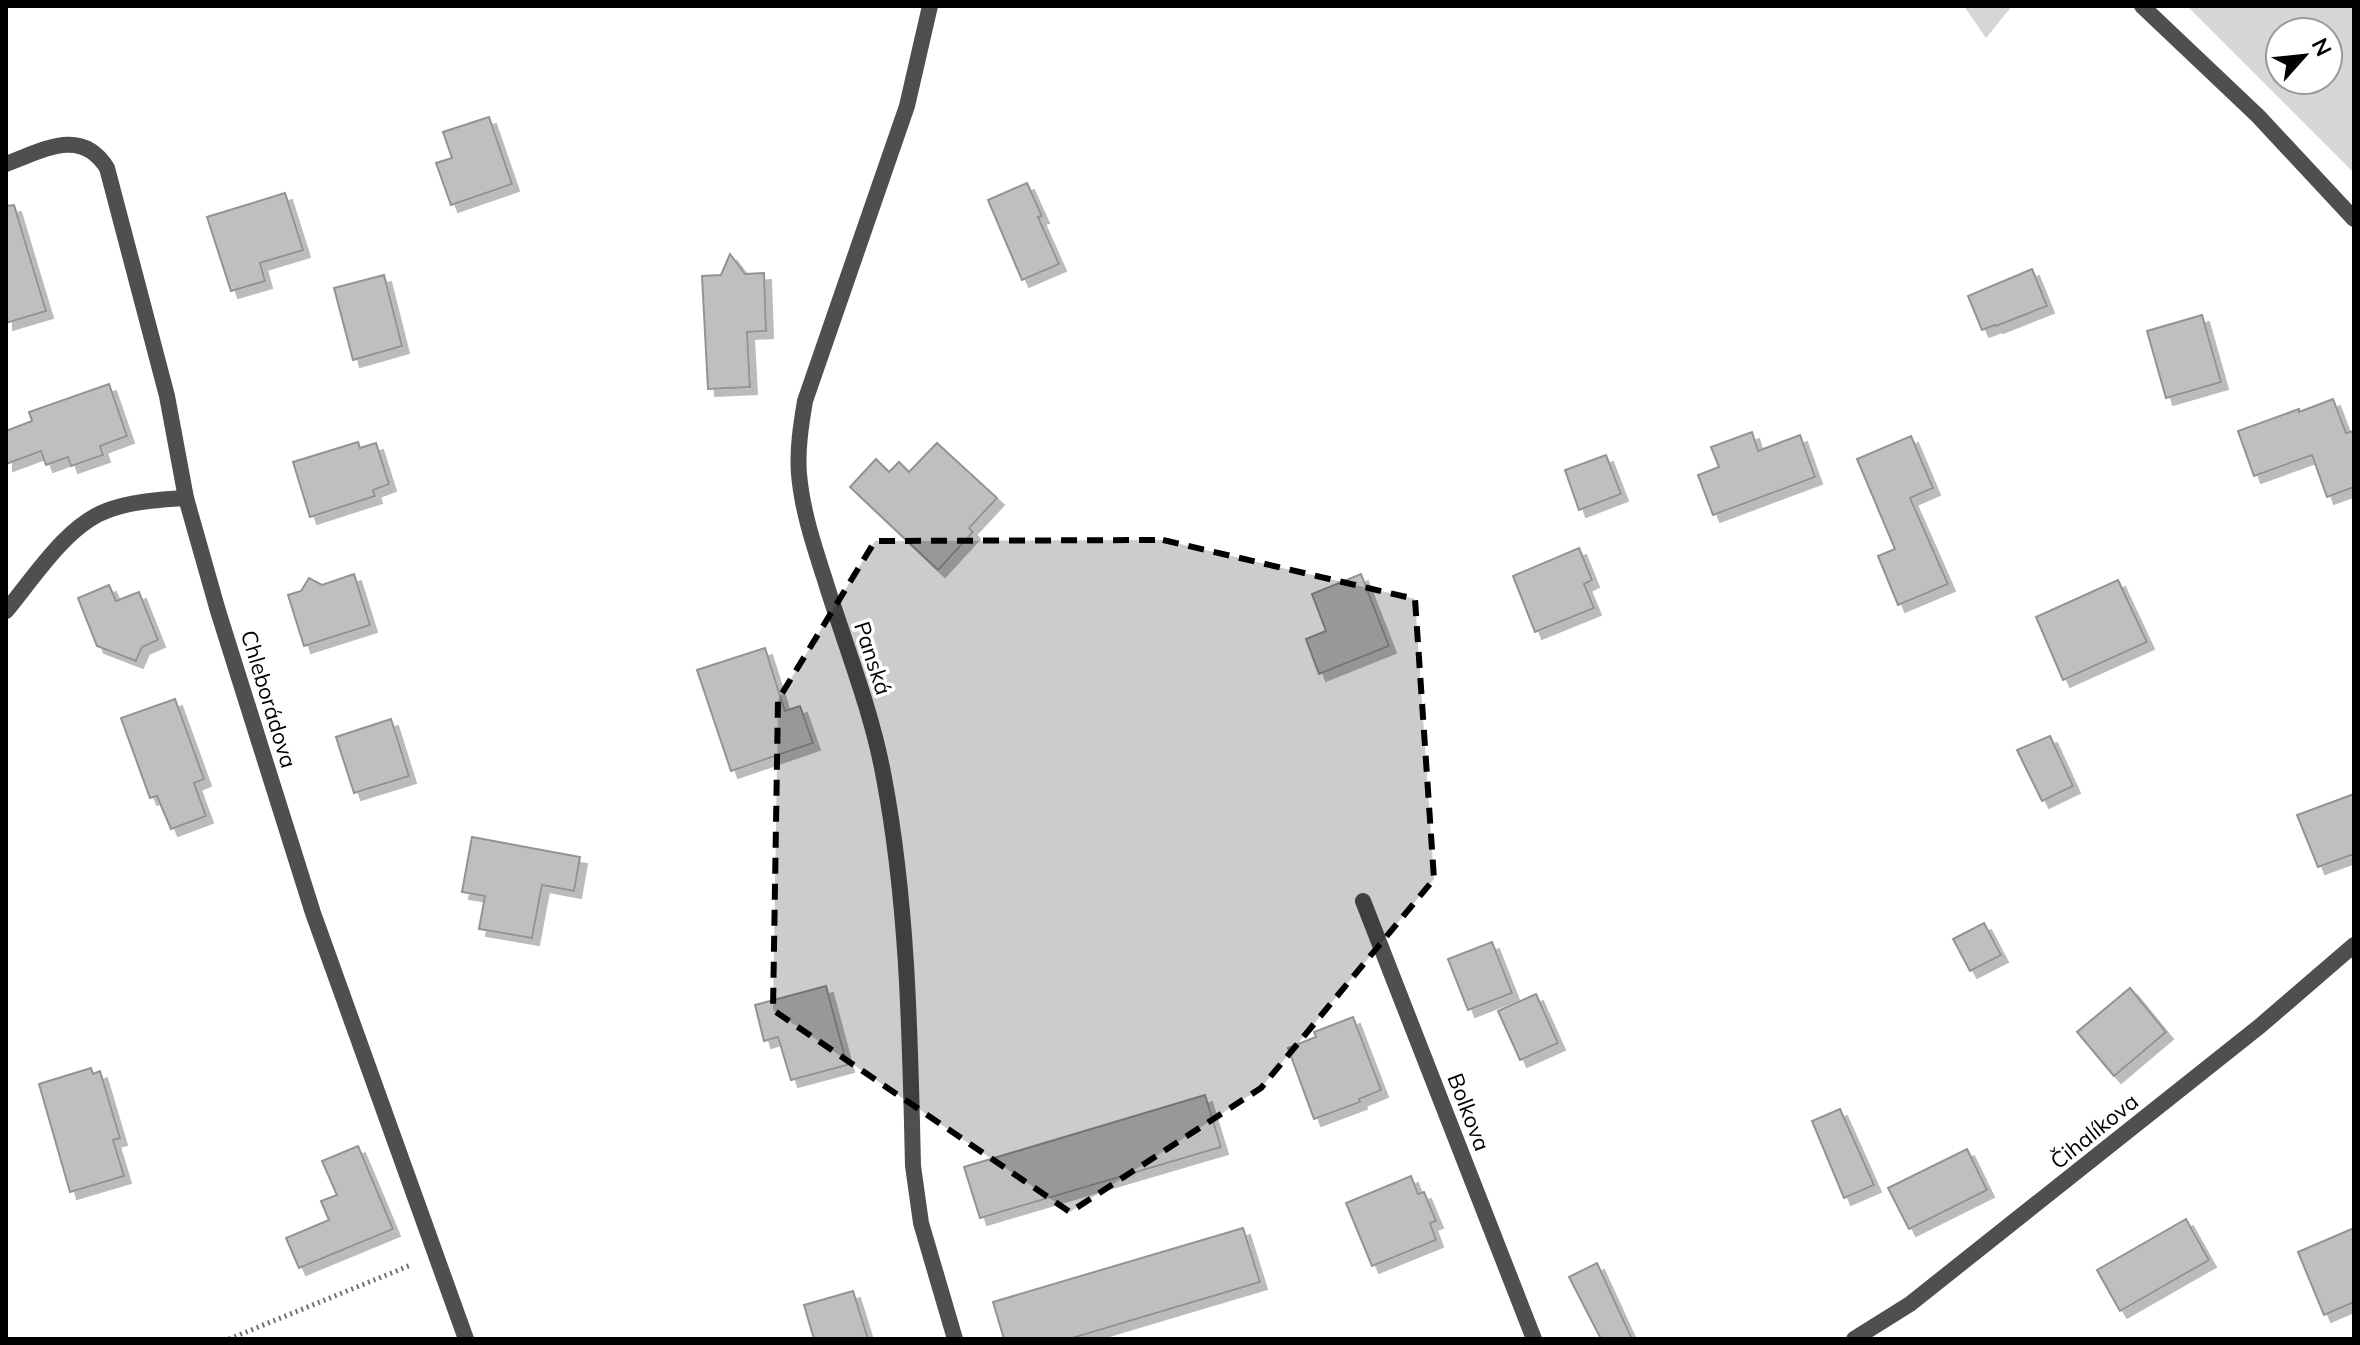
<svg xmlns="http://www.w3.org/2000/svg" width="2360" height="1345" font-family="Mulish,sans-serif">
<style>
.green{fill:#d6d6d6;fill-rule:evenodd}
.building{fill:#bfbfbf;stroke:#939393;stroke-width:2;filter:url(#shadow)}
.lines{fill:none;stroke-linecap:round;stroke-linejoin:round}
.path{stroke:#717171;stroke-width:5;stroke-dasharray:2 4;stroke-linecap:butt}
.minor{stroke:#4f4f4f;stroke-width:16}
.marked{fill:#000;fill-opacity:0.2;stroke:#000;stroke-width:6;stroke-dasharray:16 10;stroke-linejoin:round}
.labels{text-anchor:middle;stroke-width:7;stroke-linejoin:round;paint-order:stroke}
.street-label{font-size:22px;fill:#000;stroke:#fff}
</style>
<defs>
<filter id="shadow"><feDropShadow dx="7" dy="7" stdDeviation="0" flood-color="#0004"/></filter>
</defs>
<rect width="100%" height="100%" fill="#fff"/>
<g class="green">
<path d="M 1964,6 L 2012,6 L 1986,38 Z"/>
<path d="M 2187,6 L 2354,6 L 2354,173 ZM 2280,32 L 2328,32 L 2328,80 L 2280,80 Z"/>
</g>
<g class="building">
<path d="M 489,117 L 512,184 L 451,205 L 436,163 L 452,158 L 443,132 Z"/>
<path d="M 1027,183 L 1042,216 L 1038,217 L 1059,264 L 1022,280 L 988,200 Z"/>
<path d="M 285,193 L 303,250 L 260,263 L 265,281 L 231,291 L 207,217 Z"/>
<path d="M 14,205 L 46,311 L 6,323 L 6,206 Z"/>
<path d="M 730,254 L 745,274 L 764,273 L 766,331 L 747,332 L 750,387 L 708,389 L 702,276 L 721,275 Z"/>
<path d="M 2032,269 L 2047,306 L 1996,326 L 1995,325 L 1982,330 L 1968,296 Z"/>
<path d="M 384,275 L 402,346 L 353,360 L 334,288 Z"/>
<path d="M 2202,315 L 2221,382 L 2166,398 L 2147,331 Z"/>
<path d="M 109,384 L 127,436 L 100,446 L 103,455 L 71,466 L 68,457 L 46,465 L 41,451 L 6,464 L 6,431 L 32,421 L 29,412 Z"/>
<path d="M 2333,399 L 2346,433 L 2354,431 L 2354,487 L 2327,497 L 2312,455 L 2254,476 L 2238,431 L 2299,409 L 2299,412 Z"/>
<path d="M 1752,432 L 1758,451 L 1800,435 L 1815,477 L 1713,515 L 1698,475 L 1719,467 L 1711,447 Z"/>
<path d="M 1911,436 L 1933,488 L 1910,498 L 1948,584 L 1898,605 L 1878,556 L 1895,549 L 1857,459 Z"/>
<path d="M 358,442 L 360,448 L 376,443 L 389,484 L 373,490 L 375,496 L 310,517 L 293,462 Z"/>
<path d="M 937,443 L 997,498 L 969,528 L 973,532 L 938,570 L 850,487 L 876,459 L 889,472 L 899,462 L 909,472 Z"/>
<path d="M 1606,455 L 1621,494 L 1579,510 L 1565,470 Z"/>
<path d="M 1579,548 L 1592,580 L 1584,584 L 1594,608 L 1535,632 L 1513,576 Z"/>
<path d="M 354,574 L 370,625 L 304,646 L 288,595 L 301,591 L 309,578 L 322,585 Z"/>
<path d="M 1361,574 L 1389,646 L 1319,674 L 1306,639 L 1326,631 L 1312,594 Z"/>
<path d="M 2118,580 L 2147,642 L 2063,680 L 2036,617 Z"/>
<path d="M 109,585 L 116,601 L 139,592 L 158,640 L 142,647 L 136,661 L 97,646 L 78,598 Z"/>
<path d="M 765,648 L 785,711 L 800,706 L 813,743 L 731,771 L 697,670 Z"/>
<path d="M 175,699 L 204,779 L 194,783 L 206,816 L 171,829 L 157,796 L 150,798 L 121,718 Z"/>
<path d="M 391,719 L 409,776 L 354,793 L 336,737 Z"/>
<path d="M 2050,736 L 2073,786 L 2042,801 L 2017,750 Z"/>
<path d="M 2354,794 L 2354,854 L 2318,867 L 2297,815 Z"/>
<path d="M 472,837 L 580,857 L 574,891 L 542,885 L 532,938 L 479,929 L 485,896 L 462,892 Z"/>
<path d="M 1984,923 L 2001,955 L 1970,971 L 1953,939 Z"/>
<path d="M 1492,942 L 1512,993 L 1468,1010 L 1448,959 Z"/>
<path d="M 826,986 L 847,1065 L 791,1080 L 778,1037 L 764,1041 L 755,1005 Z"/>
<path d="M 2130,988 L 2166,1032 L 2114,1076 L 2077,1032 Z"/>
<path d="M 1536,994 L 1558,1043 L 1520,1060 L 1498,1011 Z"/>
<path d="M 1353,1017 L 1381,1090 L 1359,1099 L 1360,1102 L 1314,1119 L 1288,1048 L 1316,1037 L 1314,1032 Z"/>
<path d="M 91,1068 L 93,1074 L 100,1071 L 120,1138 L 113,1140 L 124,1176 L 70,1192 L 39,1084 Z"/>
<path d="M 1205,1095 L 1221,1147 L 980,1218 L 964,1167 Z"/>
<path d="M 1840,1109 L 1874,1185 L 1844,1198 L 1812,1121 Z"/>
<path d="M 358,1146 L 393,1229 L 299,1268 L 286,1238 L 329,1220 L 321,1201 L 337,1195 L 322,1161 Z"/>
<path d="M 1967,1149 L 1987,1190 L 1909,1229 L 1888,1188 Z"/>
<path d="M 1411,1176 L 1418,1194 L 1424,1192 L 1436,1221 L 1430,1223 L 1436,1240 L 1372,1266 L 1346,1203 Z"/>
<path d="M 2186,1219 L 2209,1260 L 2120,1311 L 2097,1270 Z"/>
<path d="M 1243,1228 L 1260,1282 L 1069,1339 L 1004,1339 L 993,1302 Z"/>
<path d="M 2354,1228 L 2354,1302 L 2324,1315 L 2298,1252 Z"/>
<path d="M 1597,1263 L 1632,1339 L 1601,1339 L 1569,1277 Z"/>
<path d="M 853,1291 L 868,1339 L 814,1339 L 804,1305 Z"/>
</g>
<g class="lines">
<path class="path" d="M 229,1339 L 411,1265"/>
<g class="minor">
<path d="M 930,6 L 907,106 L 805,401 C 801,425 797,450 799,474 C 802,510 814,546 825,580 C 845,645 872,711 884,778 C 908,905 910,1036 913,1166 L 921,1223 L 955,1339"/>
<path d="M 2142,6 L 2258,116 L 2354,219"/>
<path d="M 6,164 C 42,151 81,126 107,168 L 167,396 L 186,498 L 218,611 L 313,913 L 466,1339"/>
<path d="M 6,611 C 33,579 66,526 106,511 C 131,501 159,500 186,498"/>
<path d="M 1363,901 L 1534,1339"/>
<path d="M 1854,1339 L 1910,1304 L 2260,1026 L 2354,945"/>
</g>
</g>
<path class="marked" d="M 1163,540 L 1415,599 L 1434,879 L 1261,1088 L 1070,1212 L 773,1010 L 778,700 L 875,541 Z"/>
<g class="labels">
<g class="street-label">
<text transform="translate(873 658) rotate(72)" y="8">Panská</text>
<text transform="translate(269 699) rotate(73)" y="8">Chleborádova</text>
<text transform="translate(1469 1112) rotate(69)" y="8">Bolkova</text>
<text transform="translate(2094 1131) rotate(-39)" y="8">Čihalíkova</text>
</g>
</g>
<rect width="2360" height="1345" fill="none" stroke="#000000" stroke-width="16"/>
<g transform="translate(2304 56) rotate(63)"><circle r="38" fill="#ffffff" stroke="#999999" stroke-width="2"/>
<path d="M0-6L14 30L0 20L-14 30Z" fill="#000000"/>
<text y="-12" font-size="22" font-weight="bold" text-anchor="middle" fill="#000000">N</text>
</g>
</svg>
